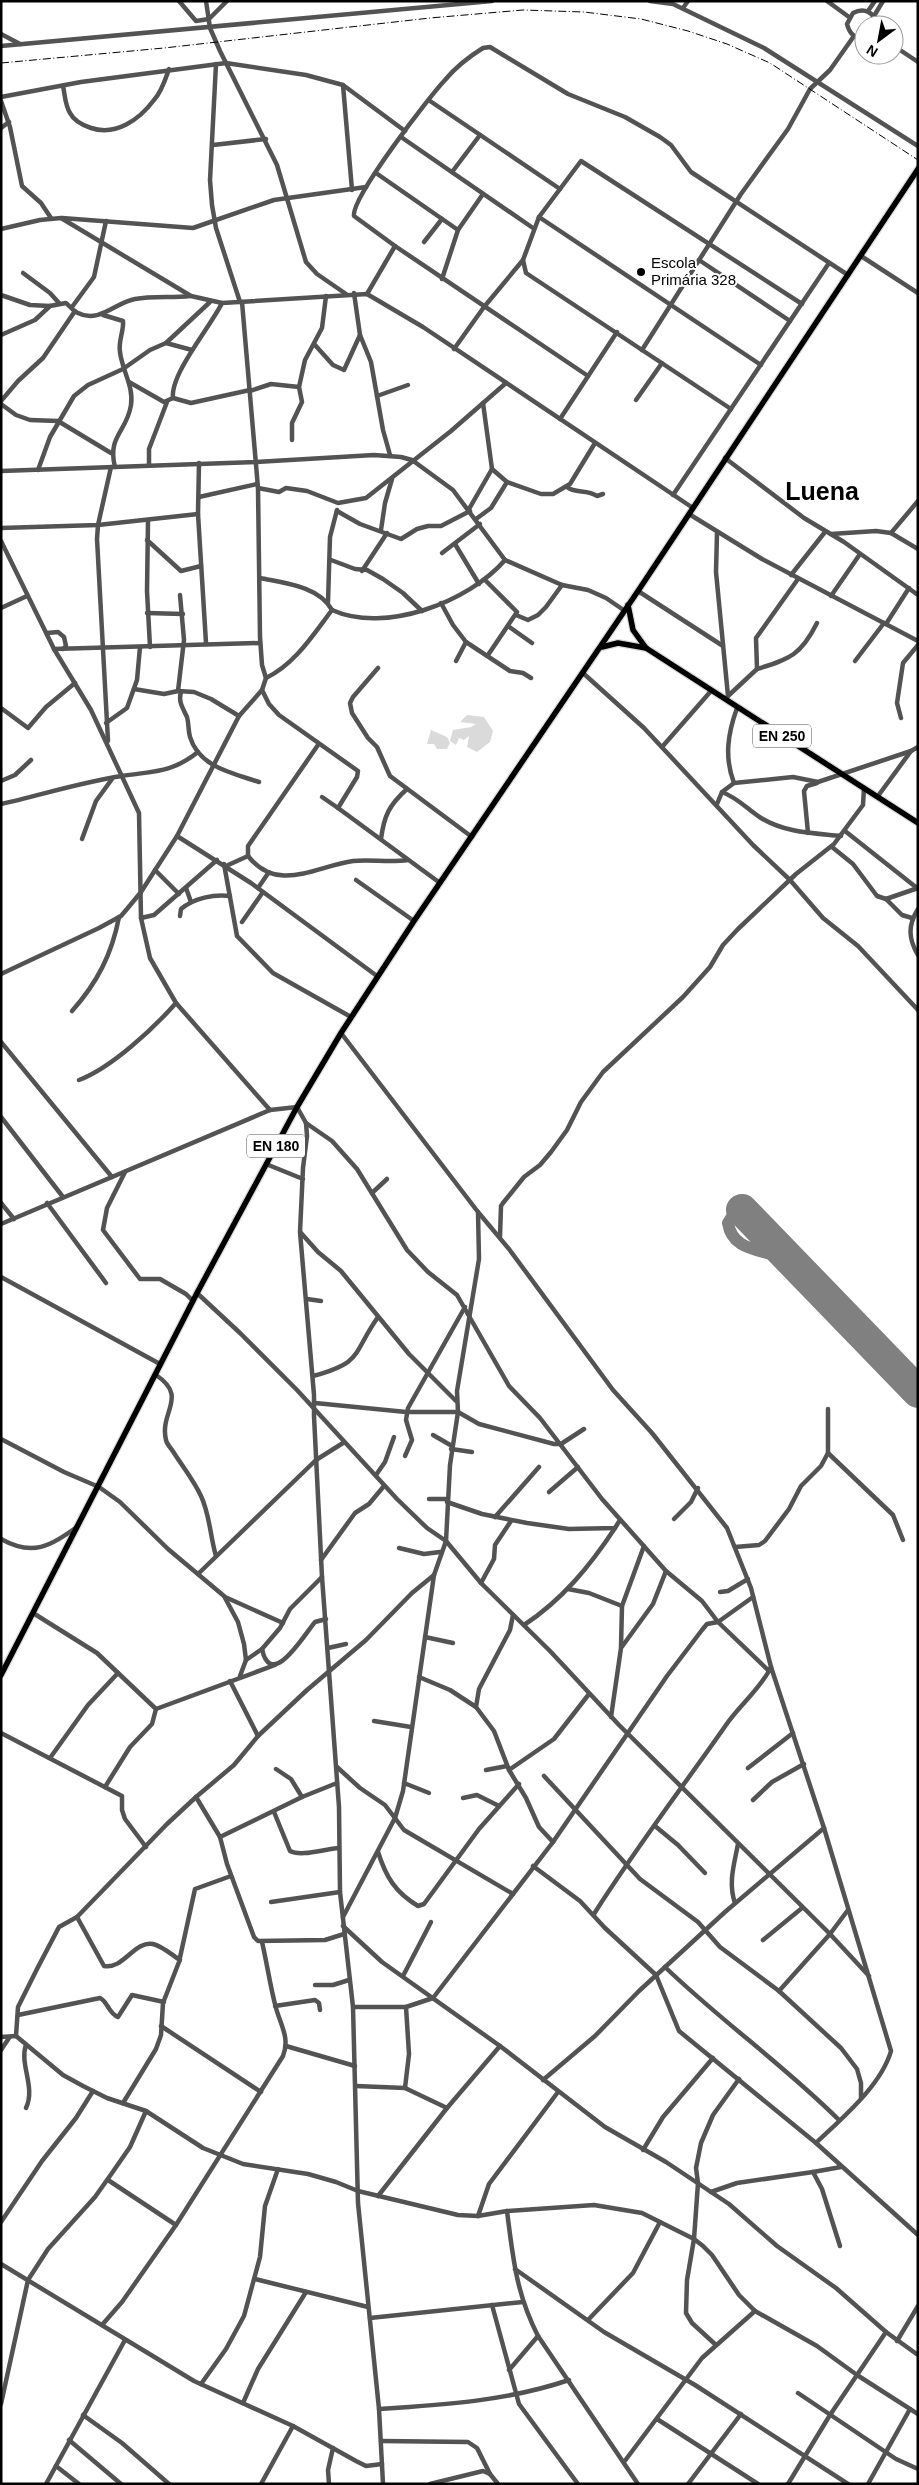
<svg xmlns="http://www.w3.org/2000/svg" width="919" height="2485" font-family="Helvetica,sans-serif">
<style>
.green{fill:#dadada}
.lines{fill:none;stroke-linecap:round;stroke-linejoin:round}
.taxiway{stroke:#808080;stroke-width:12}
.runway{stroke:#808080;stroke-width:32}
.major-casing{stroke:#dbdbdb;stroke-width:8}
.minor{stroke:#535353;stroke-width:4.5}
.major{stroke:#000;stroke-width:5.5}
.rail{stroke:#000;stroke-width:1;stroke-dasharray:8 2.5 1 2.5;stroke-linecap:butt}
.poi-dot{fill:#000;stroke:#fff;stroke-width:2}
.labels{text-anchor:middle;stroke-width:4;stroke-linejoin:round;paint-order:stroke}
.shield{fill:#fff;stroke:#4c4c4c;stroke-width:1}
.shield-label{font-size:14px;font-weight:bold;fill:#000}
.poi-label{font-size:15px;fill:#000;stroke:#fff;text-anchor:start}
.town-label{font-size:25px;font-weight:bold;fill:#000;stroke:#fff}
</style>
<rect width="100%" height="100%" fill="#fff"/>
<g class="green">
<path d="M 467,715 L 484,717 L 493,731 L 490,742 L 477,752 L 467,747 L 469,736 L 464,740 L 459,738 L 456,745 L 450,741 L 453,730 L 471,727 L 476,724 L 460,722 Z"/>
<path d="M 431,730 L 447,737 L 450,743 L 447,749 L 437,749 L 434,744 L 427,744 Z"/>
</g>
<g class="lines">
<path class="taxiway" d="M 742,1210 L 735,1212 L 728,1223 C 732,1249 757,1249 777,1256 C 784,1258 789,1262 795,1265"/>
<path class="runway" d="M 742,1210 L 918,1392"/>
<defs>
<g id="major">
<path d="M 628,605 L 633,630 L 646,648 L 918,823"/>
<path d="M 602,647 L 618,643 L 646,648"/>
<path d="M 1,1675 L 197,1293 L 297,1107 L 341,1033 L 414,921 L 638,591 L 918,169"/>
</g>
</defs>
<use href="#major" class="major-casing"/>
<g class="minor">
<path d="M 179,1 L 196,21 L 209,19 L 227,1"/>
<path d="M 206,1 L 210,28 L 220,51 L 277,165 L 306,262 L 317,274 L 346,294"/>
<path d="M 650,1 L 673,4 L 764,48 L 918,146"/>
<path d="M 827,1 L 849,17"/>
<path d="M 683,8 L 688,1"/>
<path d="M 868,11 L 875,1"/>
<path d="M 874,16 L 883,1"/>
<path d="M 1,34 L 20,44"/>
<path d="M 864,38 C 854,39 849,32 847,24 L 853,13 C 864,7 875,12 876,25"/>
<path d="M 1,46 L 492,1"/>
<path d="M 894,46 L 918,62"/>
<path d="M 216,64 L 210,180 L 212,205 L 216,228 L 240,302"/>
<path d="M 343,85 L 352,190"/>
<path d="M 63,86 C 65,95 65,105 70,113 C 74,121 82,125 91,128 C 116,136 139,120 154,100 C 162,91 165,80 169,69"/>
<path d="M 1,97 L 81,82 L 226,63 L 306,75 L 343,85 L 405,131"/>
<path d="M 1,101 L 10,127 L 22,186 L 41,203 L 51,218"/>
<path d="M 430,101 L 560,189"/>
<path d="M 1,128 L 9,122"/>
<path d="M 401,137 L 533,228"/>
<path d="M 213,145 L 266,139"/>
<path d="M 452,172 L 480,135"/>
<path d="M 376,173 L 458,230"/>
<path d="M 539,217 L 761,365"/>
<path d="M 62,218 L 193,228 L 274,200 L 366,187"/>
<path d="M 1,229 L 40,220 L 61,218 L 191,296 L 222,303 L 367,294 L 423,327 L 693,508"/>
<path d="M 424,242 L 442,219"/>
<path d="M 861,256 L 918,293"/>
<path d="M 523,260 L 526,273 L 731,409"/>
<path d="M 699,260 L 790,321"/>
<path d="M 23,273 L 50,293 L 59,303"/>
<path d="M 442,279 L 458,230 L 483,194"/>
<path d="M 354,293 L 360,335 L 371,362 L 383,430 L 390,455"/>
<path d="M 367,294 L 395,246"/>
<path d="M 1,295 L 30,305 L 50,306 L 66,303 C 70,306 73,311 78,313 C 99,324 116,302 135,299 C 153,296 172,298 190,296"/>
<path d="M 242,302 L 258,488 L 260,637 L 262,665 L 266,678"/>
<path d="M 72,307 L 94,277 L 106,221"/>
<path d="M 103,315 L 123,321 C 124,331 118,341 120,352 C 122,370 134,387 131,405 C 127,432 107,436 115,467"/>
<path d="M 1,335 L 35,320 L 50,306"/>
<path d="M 166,343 L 192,350"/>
<path d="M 315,345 L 333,365 L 344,370 L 360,335"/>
<path d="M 454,349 L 484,307 L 523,260 L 539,217 L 581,161 L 802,304"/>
<path d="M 642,350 L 741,194 L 788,129 L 810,89 L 830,70 L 854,36"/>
<path d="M 588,376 L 395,246 L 354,216 C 351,198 429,97 445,80 C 455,68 470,56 483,48 L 490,47 L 568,94 L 625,117 L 660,137 L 671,145 L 691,172 L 848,275"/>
<path d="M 129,382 L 164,402 L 173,398 L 191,403 L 250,390"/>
<path d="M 250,391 L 271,384 L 299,387"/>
<path d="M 377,396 L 408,385"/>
<path d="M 173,398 C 170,374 211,326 222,303"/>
<path d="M 636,400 L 662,363"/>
<path d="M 1,401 L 18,381 L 43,358 L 75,311"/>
<path d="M 1,404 L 16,415 L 30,420 L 58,421 L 111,453"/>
<path d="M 560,419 L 617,332"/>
<path d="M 292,440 L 292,423 L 302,402 L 299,387 L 305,360 L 322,328 L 326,296"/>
<path d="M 725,458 L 804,518 L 844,542 L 918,595"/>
<path d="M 199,463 L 198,514 L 206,643"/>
<path d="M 149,465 L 149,449 L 167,402"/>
<path d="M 492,469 L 507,482 L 541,494 L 553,494 L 570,484 L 595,443"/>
<path d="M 38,470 L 50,437 L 74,396 L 88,385 L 123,369 L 150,350 L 166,343 L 210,302"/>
<path d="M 1,471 L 256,462 L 374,455 L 401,457 L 412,460 L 453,490 L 505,560 L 562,585 L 588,590 L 606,598 L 625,611"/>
<path d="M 567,487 C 575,494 587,489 597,496 L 603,494"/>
<path d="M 258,488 L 279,492 L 286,488 L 307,491 L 338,503 L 366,498 L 451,431 L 506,383"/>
<path d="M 673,495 L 829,263"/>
<path d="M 199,497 L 257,484"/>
<path d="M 469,509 L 492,469 L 483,403"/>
<path d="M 337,511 L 360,524 L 401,539 L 417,529 L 428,526 L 441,526 L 470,511"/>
<path d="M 689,514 L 762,559 L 918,641"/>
<path d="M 476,519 L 491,508 L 507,482"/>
<path d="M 148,521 L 147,591 L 150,647"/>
<path d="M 1,528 L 98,525 L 198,514"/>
<path d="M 381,530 L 385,503 L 392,479"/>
<path d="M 717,533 L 716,572 L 728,696"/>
<path d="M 891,533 L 918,501"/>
<path d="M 831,534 L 876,531 L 891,533 L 918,549"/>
<path d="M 147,540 L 181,571 L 201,566"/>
<path d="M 1,541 L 54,649 L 91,710 L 139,813 L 141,918 L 150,958 L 176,1003 L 270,1110"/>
<path d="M 455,544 L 479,584"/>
<path d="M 442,553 L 480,524"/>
<path d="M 331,560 L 355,569 L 367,570 L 383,579 L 403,593 L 422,611"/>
<path d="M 362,571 L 387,533"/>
<path d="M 791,575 L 825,532"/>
<path d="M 260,578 C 284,583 319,586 332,610"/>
<path d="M 485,580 L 517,612 L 488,655"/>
<path d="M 638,591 L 723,646"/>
<path d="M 831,596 L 860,554"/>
<path d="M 328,602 L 330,537 L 337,510"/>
<path d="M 441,603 L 453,625 L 466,642 L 510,671 L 523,673 L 531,678"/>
<path d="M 1,608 L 27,596"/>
<path d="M 147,613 L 183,614"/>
<path d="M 516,615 L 528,620 L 538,615 L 546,607 L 562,585"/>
<path d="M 886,624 L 909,588"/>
<path d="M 508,626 L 532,643"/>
<path d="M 47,633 L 58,632 L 64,637 L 66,646 L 63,649"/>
<path d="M 54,649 L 260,643"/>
<path d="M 456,661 L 466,642"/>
<path d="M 855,661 L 884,623"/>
<path d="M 378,668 L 353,697 L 350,703 L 352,713 L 368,738 L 377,747 L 390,776 L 472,837"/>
<path d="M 757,669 C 790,659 801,655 817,623"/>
<path d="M 583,673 L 644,728 L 753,845 L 790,880 L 823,918 L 858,946 L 918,1010"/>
<path d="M 134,689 L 164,694 L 178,691 L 194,692 L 211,699 L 239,716"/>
<path d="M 262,690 L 269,704 L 279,715 L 358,771 L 357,777 L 338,808 L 440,883"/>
<path d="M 178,691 L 184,640 L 180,595"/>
<path d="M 181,692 C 178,702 183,708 187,717 C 189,724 188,730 190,737 C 199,767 232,773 259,782"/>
<path d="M 728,696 L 757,669 L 756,638 L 798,579"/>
<path d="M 1,708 L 28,728 L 46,707 L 75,683"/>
<path d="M 901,718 L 897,703 L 903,663 L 918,645"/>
<path d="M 106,723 L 127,708 L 137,680 L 140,647"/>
<path d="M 108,741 L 97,539 L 98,525 L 111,467"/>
<path d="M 662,747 L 711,691"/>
<path d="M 1,781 L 15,775 L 31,760"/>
<path d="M 734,783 C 724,757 728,733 737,708"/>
<path d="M 722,792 C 738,798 747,809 761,818 C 786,833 813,833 841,836"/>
<path d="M 878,796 L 911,751 L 918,747"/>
<path d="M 322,797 L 338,808"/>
<path d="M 1,804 C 41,795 82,782 122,776 C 153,771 172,773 198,752"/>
<path d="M 717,804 L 722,792 L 734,783 L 793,777 L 818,782 L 911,751"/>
<path d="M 845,831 L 917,888"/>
<path d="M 808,833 L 804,791 L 807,786 L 817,783"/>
<path d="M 177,836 L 251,883 L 377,976"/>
<path d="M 82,839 L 96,801 L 112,779"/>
<path d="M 381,839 C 384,816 389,805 407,789"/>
<path d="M 832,847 L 853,864 L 877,896 L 886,899 L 918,888"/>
<path d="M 248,856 L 248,846 L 318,745"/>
<path d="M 224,864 L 237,936 L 273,973 L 351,1017"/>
<path d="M 226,866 L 248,856 C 278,894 316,866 353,861 C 371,859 389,863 408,860"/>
<path d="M 155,870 L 179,894"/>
<path d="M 356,880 L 414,921"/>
<path d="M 186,888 L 191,902"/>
<path d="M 258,888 L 269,872"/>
<path d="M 886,899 L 902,915 L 912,918"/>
<path d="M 918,909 C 908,925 908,938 918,955"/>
<path d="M 180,916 L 181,909 C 194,898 214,894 230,896"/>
<path d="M 141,918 L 154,915 L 217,860"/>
<path d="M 242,922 L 263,892"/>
<path d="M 1,974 L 99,928 L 121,916 L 127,909 L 141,892 L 177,836 L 239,716 L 262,690 L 266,678 C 295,664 313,635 332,610 C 385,634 469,602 505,560"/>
<path d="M 72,1011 C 97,983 112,954 119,917"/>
<path d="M 341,1033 L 478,1212 L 509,1249 L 613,1390 L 652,1433 L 727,1528 L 751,1588 L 771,1667 L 824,1828 L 891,2051 C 881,2086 841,2119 816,2143"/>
<path d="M 1,1042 L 112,1177"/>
<path d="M 79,1080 C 111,1068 153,1029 176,1003"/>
<path d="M 1,1117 L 63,1197"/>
<path d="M 306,1123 L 332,1141 L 357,1169 L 407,1250 L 428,1272 L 457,1295 L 509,1386 L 540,1418 L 602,1499 L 666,1571 L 702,1601 L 718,1622 L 753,1597"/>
<path d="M 266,1164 L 303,1179"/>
<path d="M 125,1172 L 107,1208 L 103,1230 L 140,1279 L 160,1279 L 186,1294 L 193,1301"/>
<path d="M 372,1193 L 387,1179"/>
<path d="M 1,1203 L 14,1219"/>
<path d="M 47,1203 L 106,1283"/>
<path d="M 1,1224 L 270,1110 L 297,1107 L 306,1123 L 307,1136 L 303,1168 L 300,1232 L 314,1395 L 314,1416 L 322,1577 L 339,1807 L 340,1892 L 353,2007 L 358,2203 L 379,2409 L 383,2484"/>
<path d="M 301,1233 L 318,1252 L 341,1271 L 409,1354 L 456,1401"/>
<path d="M 500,1237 L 501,1206 L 503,1203 L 524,1177 L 540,1165 L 551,1152 L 567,1130 L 581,1102 L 603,1072 L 683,997 L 710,967 L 723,945 L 738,929 L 796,874 L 834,844 L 863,805 L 864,788"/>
<path d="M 1,1277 L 160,1364"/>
<path d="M 197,1293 L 240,1333 L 297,1390 L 397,1499 L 427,1528 L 446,1541 L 481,1583 L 550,1651 L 619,1725 L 830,1934 L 869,1976"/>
<path d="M 307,1299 L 321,1301"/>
<path d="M 156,1375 C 189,1397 159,1412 166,1440 C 167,1445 172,1449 174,1453 C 183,1467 194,1481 201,1496 C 210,1515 210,1536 216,1556"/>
<path d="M 313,1376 C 363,1363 352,1354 378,1317"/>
<path d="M 315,1403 L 406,1412 L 458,1412 L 479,1424 L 554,1444 L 561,1444 L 584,1429"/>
<path d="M 433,1435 L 452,1446"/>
<path d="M 1,1439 L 64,1472 L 99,1487 L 120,1502 L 168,1549 L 224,1596 L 238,1622 L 244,1644 L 246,1660 L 240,1676"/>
<path d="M 451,1449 L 472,1452"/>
<path d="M 828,1453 L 893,1515 L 903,1540"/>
<path d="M 405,1456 L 412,1440 L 406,1420 L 408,1408 L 465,1307"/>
<path d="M 376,1475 L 385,1462 L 394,1437"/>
<path d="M 549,1492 L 578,1467"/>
<path d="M 429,1499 L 447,1499"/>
<path d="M 447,1502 L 482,1514 L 527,1523 L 569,1529 L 615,1528 L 620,1520"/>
<path d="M 495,1517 L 539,1467"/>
<path d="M 674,1519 L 691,1502 L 698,1488"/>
<path d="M 1,1539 C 33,1557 50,1546 77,1527"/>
<path d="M 735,1547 L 759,1545 L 765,1541 L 789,1509 L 801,1486 L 821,1466 L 828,1453 L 828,1409"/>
<path d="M 399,1548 L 424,1554 L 440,1552"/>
<path d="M 321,1560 L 355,1513 L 369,1504 L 384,1486"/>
<path d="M 198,1574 L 316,1460 L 343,1443"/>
<path d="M 322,1577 L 290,1609 L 280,1628 L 262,1649 C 271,1692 306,1632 315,1622 L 326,1619"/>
<path d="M 481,1583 L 494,1559 L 495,1545 L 511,1521"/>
<path d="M 568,1589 L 589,1593 L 622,1606"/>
<path d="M 720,1592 L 728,1591 L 748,1579"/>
<path d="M 225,1597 L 283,1623"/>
<path d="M 33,1613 L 97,1653 L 156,1709 L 152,1724 L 130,1747 L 105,1787"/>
<path d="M 524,1625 C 562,1600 590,1566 615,1528"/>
<path d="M 425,1637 L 453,1643"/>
<path d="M 621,1647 L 622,1606 L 644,1546"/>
<path d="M 328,1648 L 346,1644"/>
<path d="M 246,1660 L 262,1649"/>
<path d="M 419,1677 L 450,1690 L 476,1707 L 494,1731 L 509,1770 L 526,1798 L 539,1827 L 553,1842"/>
<path d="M 230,1681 L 258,1736"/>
<path d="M 476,1707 L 479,1689 L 510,1630 L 513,1615"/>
<path d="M 156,1709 L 275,1665"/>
<path d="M 611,1717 L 621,1648 L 653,1604 L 666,1571"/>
<path d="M 374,1721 L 411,1727"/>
<path d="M 1,1733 L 122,1796 L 122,1810 L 125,1819 L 146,1847"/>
<path d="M 50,1758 L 88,1705 L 118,1673"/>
<path d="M 337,1767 L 360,1788 L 385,1805 L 404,1830 L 513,1894"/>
<path d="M 748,1768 L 793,1733"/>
<path d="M 276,1769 L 291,1779 L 302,1797"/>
<path d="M 486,1770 L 507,1766"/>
<path d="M 509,1770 L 554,1739 L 589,1694"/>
<path d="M 544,1776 L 640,1879 L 698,1922 L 720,1947 L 779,1991 L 841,2048 L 857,2069 L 861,2083 L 861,2098"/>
<path d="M 337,1783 L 302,1797 L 220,1837 L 227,1864 L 254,1937 L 258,1941 L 325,1940 L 344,1934"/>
<path d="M 404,1783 L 429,1793"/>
<path d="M 463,1798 L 477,1795 L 499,1806"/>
<path d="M 753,1800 L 772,1782 L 804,1764"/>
<path d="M 274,1812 L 290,1851 C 301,1857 324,1849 339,1848"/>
<path d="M 655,1826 L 678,1845 L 705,1873"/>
<path d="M 220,1837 L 196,1797 L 234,1765 L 258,1736 L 307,1690 L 366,1640 L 412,1593 L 434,1575"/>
<path d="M 378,1852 C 386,1877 395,1892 418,1906 L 424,1904 L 479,1829 L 519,1784"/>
<path d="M 533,1866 L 580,1901 L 605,1928 L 656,1975 L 679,2031 L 816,2143 L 918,2235"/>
<path d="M 271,1902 L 340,1892"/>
<path d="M 735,1903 C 728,1883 734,1865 738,1844"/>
<path d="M 594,1914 C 635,1849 682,1788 726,1725 C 739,1706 757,1692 769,1671"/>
<path d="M 77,1917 L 104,1966 C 123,1970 135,1940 153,1944 C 162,1946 172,1955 180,1960"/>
<path d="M 343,1917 L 395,1818 L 403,1791 L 434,1575 L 446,1541 L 450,1465 L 458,1412 L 457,1391 L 479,1259 L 478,1212"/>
<path d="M 343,1926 L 382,1962 L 500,2046 L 605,2127 L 666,2162 L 729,2204 L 777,2246 L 836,2288 L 886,2332 L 918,2355"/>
<path d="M 763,1940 L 802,1908"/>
<path d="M 665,1967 C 721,2021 784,2065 839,2120"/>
<path d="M 403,1976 L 431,1922"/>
<path d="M 315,1985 L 333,1985 L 349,1980"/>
<path d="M 779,1991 L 830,1934 L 848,1910"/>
<path d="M 275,2006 L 315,2000 L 319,2003 L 320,2010"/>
<path d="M 353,2007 L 406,2007"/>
<path d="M 18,2015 L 100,1998 C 108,2002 109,2014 118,2017 L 132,1995 L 164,2002"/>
<path d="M 161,2026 L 261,2092"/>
<path d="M 16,2036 L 63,2075 L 83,2086 L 107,2098 L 146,2111 L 203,2148 L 243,2164 L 308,2174 L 336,2182 L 358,2191 L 458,2215 L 478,2216 L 507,2211 L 594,2205 L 642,2213 L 694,2239 L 703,2246 L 712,2255 L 739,2295 L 755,2311 L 817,2346 L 857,2375 L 918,2414"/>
<path d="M 16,2036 L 18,2007 L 37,1969 L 59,1927 L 77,1917 L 167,1824 L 196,1797"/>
<path d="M 1,2037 L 16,2036"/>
<path d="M 286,2046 L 355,2066"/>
<path d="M 1,2050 L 9,2038"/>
<path d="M 543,2080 L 595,2036 L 639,1991 L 725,1912 L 824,1828"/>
<path d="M 356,2086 L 405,2088 L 447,2108"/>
<path d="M 405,2088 L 409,2054 L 406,2007 L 433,1998 L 553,1842 L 667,1676 L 702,1630 L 707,1624 L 718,1622 L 769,1671 L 771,1667"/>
<path d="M 123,2103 L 156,2049 L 161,2035 L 163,2003 L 179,1962 L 195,1889 L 231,1876"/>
<path d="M 26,2108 C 36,2087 19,2064 26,2045"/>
<path d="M 643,2150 L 663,2117 L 713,2058"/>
<path d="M 108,2180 L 176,2225"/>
<path d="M 711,2192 L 737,2183 L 813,2172"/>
<path d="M 378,2196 L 447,2108 L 500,2046"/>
<path d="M 507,2211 C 513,2258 516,2293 538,2336 L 638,2484"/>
<path d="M 478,2216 L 489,2184 L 558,2092"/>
<path d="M 1,2222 L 42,2161 L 76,2118 L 93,2091"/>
<path d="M 840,2246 L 822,2189 L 813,2172 L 841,2167"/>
<path d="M 1,2264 L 194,2381 L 293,2426 L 356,2461 L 366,2466 L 382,2464"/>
<path d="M 515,2269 L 604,2332 L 695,2385 L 848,2484"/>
<path d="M 255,2279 L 368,2307"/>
<path d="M 492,2305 L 519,2404 L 578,2484"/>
<path d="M 370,2318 L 523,2302"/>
<path d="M 588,2320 L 633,2273 L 660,2222"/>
<path d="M 102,2325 L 122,2302 L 176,2225 L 283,2056 C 290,2038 281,2026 276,2008 C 270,1986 267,1963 262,1942"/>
<path d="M 897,2341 L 918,2306"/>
<path d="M 716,2345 L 692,2323 L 686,2313 L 687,2280 L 694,2239 L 698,2183 L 696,2168 L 701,2143 L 713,2115 L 739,2079"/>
<path d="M 509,2370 L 538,2336"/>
<path d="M 201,2384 L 226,2349 L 244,2316 L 260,2257 L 265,2206 L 278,2169"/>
<path d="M 798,2393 L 896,2459 L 918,2469"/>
<path d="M 243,2403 L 258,2369 L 306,2292"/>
<path d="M 1,2404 L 28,2280 L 48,2249 L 95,2197 L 112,2173 L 130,2147 L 146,2111"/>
<path d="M 379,2409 C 443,2405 507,2401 569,2380"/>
<path d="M 83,2415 L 122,2443 L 169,2484"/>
<path d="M 657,2419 L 758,2484"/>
<path d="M 69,2440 L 121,2484"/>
<path d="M 381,2441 L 468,2442 L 477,2448 L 490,2474"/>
<path d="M 624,2462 L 702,2358 L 755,2311"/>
<path d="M 56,2466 L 79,2484"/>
<path d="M 46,2484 L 125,2340"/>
<path d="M 261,2484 L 293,2426"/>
<path d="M 329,2484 L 328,2470 L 333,2448"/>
<path d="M 430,2484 L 483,2471 L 490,2474 L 498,2484"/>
<path d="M 688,2484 L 741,2414"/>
<path d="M 788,2484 L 830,2415 L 886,2332"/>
<path d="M 868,2484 L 910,2409"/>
</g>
<use href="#major" class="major"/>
<path class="rail" d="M 1,63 L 164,48 L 430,18 L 523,10 L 584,12 L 641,19 L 688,31 L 727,44 L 770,63 L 918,160"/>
</g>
<circle class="poi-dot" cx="641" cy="272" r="5"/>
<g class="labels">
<g class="shield">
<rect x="753" y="724.5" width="58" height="23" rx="4"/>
<rect x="247" y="1134.5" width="58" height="23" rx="4"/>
</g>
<g class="shield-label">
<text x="782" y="741">EN 250</text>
<text x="276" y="1151">EN 180</text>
</g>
<g class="poi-label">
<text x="651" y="268">Escola<tspan x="651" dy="17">Primária 328</tspan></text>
</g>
<g class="town-label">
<text x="822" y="500">Luena</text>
</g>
</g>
<rect width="919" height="2485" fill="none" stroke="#000000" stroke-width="5"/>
<g transform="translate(879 40) rotate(212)"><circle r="24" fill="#ffffff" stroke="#999999"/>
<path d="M0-4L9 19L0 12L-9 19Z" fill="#000000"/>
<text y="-8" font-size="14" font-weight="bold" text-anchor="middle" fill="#000000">N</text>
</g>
</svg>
